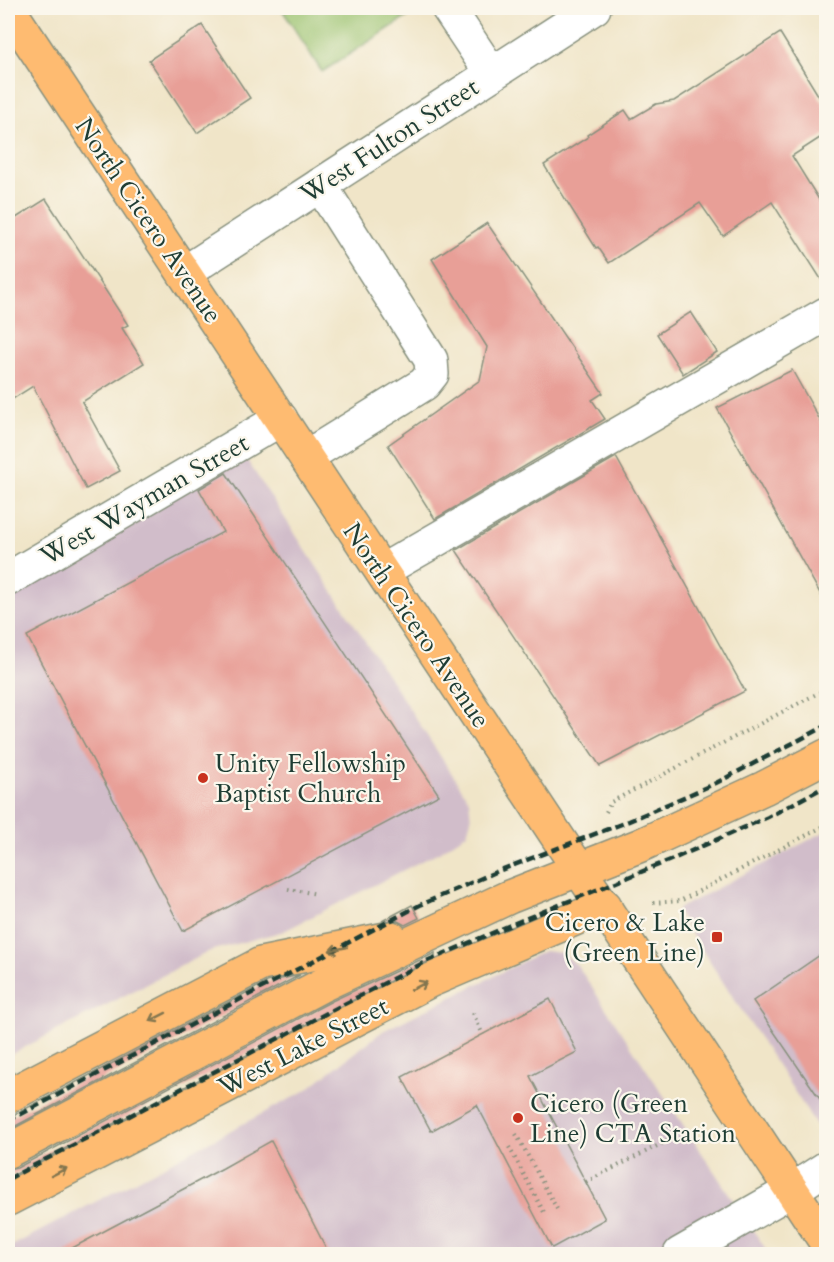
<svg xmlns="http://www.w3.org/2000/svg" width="834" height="1262" font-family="Cardo,serif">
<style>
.industrial{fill:#d1bdca}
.green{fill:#9bc36f;stroke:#5d8052;stroke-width:1.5}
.building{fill:#e89f97}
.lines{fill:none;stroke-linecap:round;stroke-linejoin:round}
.minor-casing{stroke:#88917e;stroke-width:36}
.major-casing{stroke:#88917e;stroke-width:36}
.path{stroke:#88917e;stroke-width:4;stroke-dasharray:1.5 4.5;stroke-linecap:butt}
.minor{stroke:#fff;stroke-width:33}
.major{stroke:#febb71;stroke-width:33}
.rail{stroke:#1f3d34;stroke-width:4.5;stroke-dasharray:9 4.5;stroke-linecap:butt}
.oneway{stroke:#83764f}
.poi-dot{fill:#c8321e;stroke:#fbf7ec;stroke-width:2}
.labels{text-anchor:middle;stroke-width:4.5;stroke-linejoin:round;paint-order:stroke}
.street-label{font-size:26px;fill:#1f3d34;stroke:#fbf7ec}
.poi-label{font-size:26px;fill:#1f3d34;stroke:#fbf7ec;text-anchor:start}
</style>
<rect width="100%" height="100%" fill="#fbf7ec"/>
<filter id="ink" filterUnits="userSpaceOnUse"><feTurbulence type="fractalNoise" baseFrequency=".0167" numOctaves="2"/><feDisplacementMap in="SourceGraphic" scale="12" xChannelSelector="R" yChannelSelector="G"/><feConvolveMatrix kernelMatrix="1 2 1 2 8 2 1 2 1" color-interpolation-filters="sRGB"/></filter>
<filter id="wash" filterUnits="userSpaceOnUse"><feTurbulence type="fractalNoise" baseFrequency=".008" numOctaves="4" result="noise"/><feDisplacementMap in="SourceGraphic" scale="24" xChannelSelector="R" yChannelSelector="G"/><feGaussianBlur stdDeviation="1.35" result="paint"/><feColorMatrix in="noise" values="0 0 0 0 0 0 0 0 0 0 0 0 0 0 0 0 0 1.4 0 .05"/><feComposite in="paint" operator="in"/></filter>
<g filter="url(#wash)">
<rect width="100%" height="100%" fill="#f0e5c8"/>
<g class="industrial">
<path d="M 237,445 L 469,800 L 471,819 L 467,833 L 439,852 L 284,931 L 210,951 L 8,1056 L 8,578 Z"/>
<path d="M 826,831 L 826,1140 L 676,910 Z"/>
<path d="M 544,951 L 563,953 L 577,965 L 769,1254 L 8,1254 L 8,1248 L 305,1091 L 383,1031 Z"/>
</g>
<path class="green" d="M 281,8 L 421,8 L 322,72 Z"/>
<g id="blocks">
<g class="building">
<path d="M 202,25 L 250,98 L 197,133 L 149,60 Z"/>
<path d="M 780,33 L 826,108 L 826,134 L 792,156 L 826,211 L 826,287 L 772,202 L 723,236 L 700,203 L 609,263 L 598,247 L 596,248 L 544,165 L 588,137 L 587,135 L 625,110 L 631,119 L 656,104 L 674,101 Z"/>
<path d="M 46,199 L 128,325 L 122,328 L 144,363 L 82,402 L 120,471 L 86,489 L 33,386 L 8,402 L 8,223 Z"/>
<path d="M 487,223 L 603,393 L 592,400 L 605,419 L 435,519 L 388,445 L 480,380 L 487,347 L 432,259 Z"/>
<path d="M 691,312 L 717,352 L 683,374 L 657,334 Z"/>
<path d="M 792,370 L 826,431 L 826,604 L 717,408 Z"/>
<path d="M 616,457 L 745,691 L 600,766 L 456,550 Z"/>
<path d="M 226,473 L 439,795 L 183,931 L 27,636 L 223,532 L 199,489 Z"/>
<path d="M 412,905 L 419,918 L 405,925 L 396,920 L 382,921 Z"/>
<path d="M 826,951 L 826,1108 L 753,1001 Z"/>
<path d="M 435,953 L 435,958 L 8,1178 L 8,1170 L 17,1168 L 332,1001 Z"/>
<path d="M 300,975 L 8,1130 L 8,1118 L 267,982 Z"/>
<path d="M 550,999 L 577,1052 L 530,1076 L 605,1219 L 552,1248 L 477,1105 L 431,1131 L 402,1077 Z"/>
<path d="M 271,1141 L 329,1254 L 61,1254 L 223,1168 Z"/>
</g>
</g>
</g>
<g filter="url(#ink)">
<use href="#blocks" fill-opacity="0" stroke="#88917e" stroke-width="1.5"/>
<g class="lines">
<defs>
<g id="minor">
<path d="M 448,8 L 492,74"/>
<path d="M 184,273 L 594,8"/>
<path d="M 306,457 L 424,384 L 432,374 L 431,360 L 320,185"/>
<path d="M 382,571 L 826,314"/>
<path d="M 8,579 L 281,419"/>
<path d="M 680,1254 L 792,1190 L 826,1168"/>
</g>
<g id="major">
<path d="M 8,8 L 826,1242"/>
<path d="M 8,1096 L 261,964 L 391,938"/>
<path d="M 8,1151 L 324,984 L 509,897 L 641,845 L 764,788 L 826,756"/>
<path d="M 8,1199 L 429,981 L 605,906"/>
</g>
</defs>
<use href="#minor" class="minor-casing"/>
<use href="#major" class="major-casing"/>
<g class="path">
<path d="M 606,812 L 611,802 L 826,689"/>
<path d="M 288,889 L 317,894"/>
<path d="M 653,903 L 680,901 L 826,825"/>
<path d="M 473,1013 L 483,1035"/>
<path d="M 516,1134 L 557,1209"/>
<path d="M 509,1147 L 545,1214"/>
<path d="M 586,1182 L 675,1137"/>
</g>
<use href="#minor" class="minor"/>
<use href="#major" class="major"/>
<g class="rail">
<path d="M 8,1121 L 420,905 L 498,871 L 629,821 L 716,783 L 826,726"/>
<path d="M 8,1179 L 427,961 L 520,921 L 673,859 L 768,817 L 826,786"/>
</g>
</g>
<defs><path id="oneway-shaft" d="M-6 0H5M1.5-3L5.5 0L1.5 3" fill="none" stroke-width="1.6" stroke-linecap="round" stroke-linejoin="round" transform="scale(1.5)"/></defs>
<g class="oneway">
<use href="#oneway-shaft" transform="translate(338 949) rotate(169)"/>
<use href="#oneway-shaft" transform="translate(419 986) rotate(-27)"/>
<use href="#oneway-shaft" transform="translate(158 1017) rotate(153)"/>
<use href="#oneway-shaft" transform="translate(59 1172) rotate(-27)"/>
</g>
</g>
<g class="poi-dot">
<circle cx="203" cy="778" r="6"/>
<rect x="711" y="931" width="12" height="12" rx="3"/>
<circle cx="518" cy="1118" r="6"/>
</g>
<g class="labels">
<g class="street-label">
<text transform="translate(389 140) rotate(-33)" y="9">West Fulton Street</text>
<text transform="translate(149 220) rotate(56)" y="9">North Cicero Avenue</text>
<text transform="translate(144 499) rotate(-30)" y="9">West Wayman Street</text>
<text transform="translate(417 625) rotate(56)" y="9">North Cicero Avenue</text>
<text transform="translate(303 1046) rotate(-27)" y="9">West Lake Street</text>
</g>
<g class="poi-label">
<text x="215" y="772">Unity Fellowship<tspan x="215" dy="30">Baptist Church</tspan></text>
<text x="705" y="931" text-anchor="end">Cicero &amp; Lake<tspan x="705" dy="30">(Green Line)</tspan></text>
<text x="530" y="1112">Cicero (Green<tspan x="530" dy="30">Line) CTA Station</tspan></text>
</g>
</g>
<rect width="834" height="1262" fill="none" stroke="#fbf7ec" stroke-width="30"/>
</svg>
